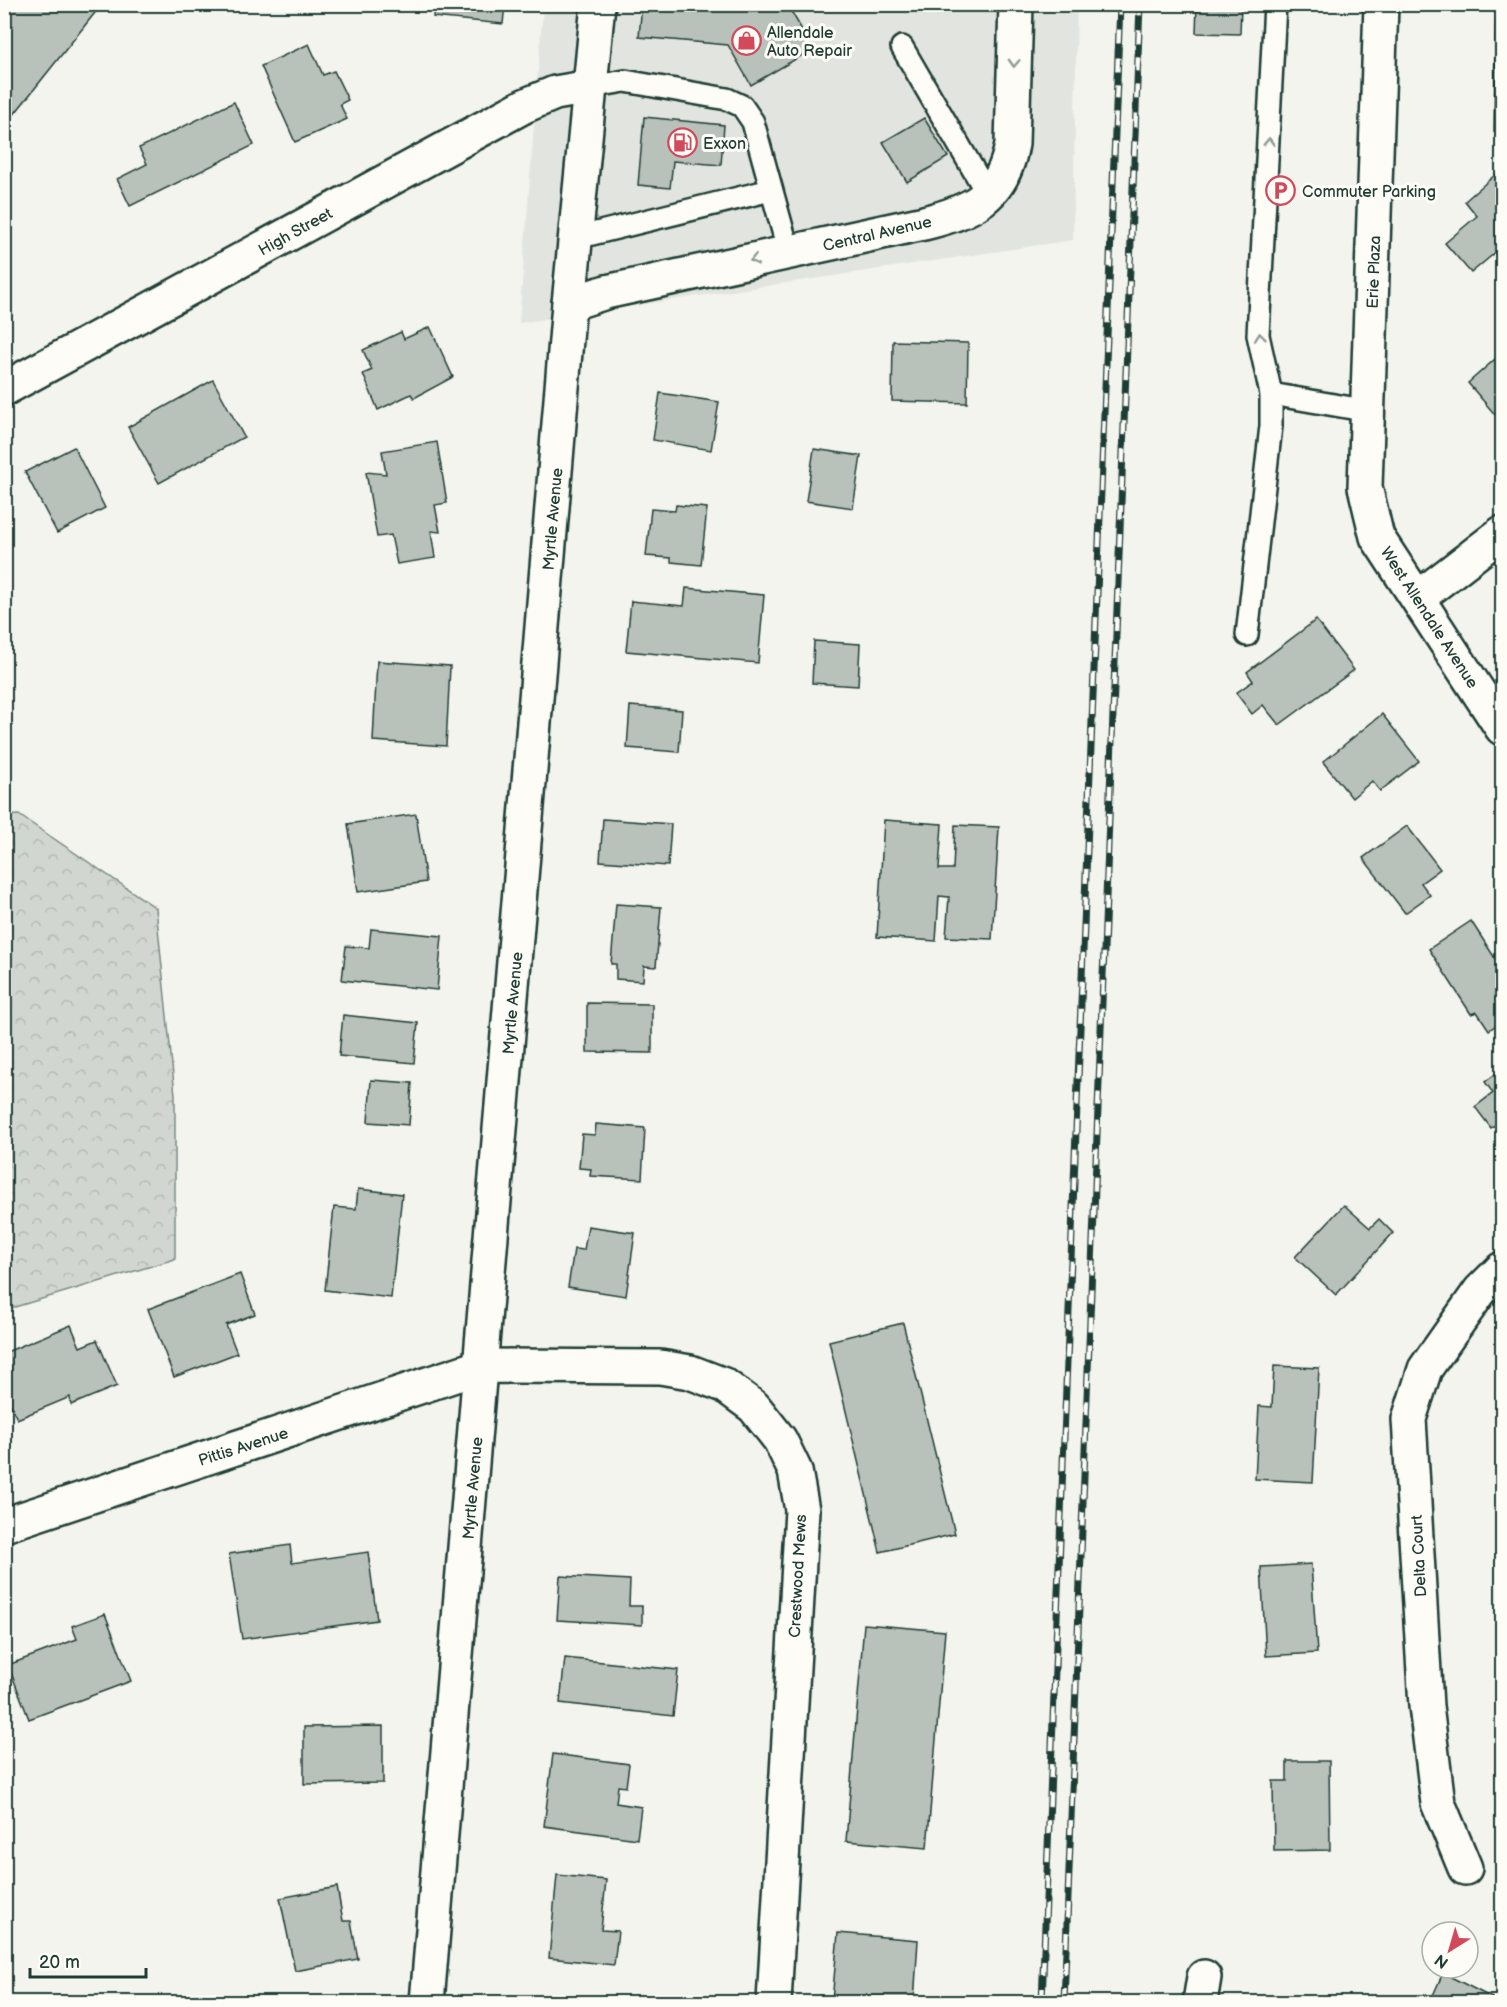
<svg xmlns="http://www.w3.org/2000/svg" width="1507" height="2007" font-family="'Balsamiq Sans',sans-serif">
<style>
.built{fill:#e2e5df}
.forest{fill:url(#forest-crowns);stroke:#788a82;stroke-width:1.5}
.building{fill:#b9c1bb;stroke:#1f3d34;stroke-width:1.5}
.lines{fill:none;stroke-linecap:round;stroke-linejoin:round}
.service-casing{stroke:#1f3d34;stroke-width:26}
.minor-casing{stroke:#1f3d34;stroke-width:38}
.service{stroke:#fdfcf7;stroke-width:21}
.minor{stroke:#fdfcf7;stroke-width:33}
.rail-casing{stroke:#1f3d34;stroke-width:7}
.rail{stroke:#fdfcf7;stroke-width:4.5;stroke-dasharray:14;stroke-linecap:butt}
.oneway{stroke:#8e9c96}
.labels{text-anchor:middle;stroke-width:6;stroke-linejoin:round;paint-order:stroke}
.poi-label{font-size:16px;fill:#1f3d34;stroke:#fdfcf7;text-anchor:start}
.street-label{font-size:16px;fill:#1f3d34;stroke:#fdfcf7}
</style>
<defs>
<pattern id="forest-crowns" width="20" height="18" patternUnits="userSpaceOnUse" patternTransform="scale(1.5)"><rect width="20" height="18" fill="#d1d6d1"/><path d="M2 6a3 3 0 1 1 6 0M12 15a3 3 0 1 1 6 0" fill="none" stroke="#b3b9b4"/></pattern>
</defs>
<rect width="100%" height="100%" fill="#f4f4ef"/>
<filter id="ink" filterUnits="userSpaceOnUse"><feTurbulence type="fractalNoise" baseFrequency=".0167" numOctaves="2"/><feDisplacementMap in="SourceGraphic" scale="12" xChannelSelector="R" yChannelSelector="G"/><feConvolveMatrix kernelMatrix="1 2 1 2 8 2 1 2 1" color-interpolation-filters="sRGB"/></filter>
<g filter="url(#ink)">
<path class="built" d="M 543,5 L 1077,5 L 1073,240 L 519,323 Z"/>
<path class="forest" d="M 19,815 L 156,908 L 175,1095 L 175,1259 L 5,1310 L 4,816 Z"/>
<g class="building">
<path d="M 4,4 L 102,4 L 4,127 Z"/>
<path d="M 434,4 L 505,4 L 503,24 L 433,17 Z"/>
<path d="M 642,4 L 787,4 L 813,49 L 751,85 L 728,45 L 639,37 Z"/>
<path d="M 1197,4 L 1241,4 L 1240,34 L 1196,33 Z"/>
<path d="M 1496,4 L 1502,4 L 1502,132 L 1494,132 Z"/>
<path d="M 309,44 L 323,75 L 334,71 L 348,100 L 340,104 L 347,119 L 295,142 L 261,66 Z"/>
<path d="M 234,102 L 254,145 L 130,206 L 117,179 L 147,164 L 139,148 Z"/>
<path d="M 644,117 L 724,125 L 721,165 L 673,161 L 670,188 L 638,185 Z"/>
<path d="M 924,118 L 948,157 L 907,182 L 883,142 Z"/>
<path d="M 1496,174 L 1502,182 L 1502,247 L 1471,273 L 1445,243 L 1477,216 L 1465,201 Z"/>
<path d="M 430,327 L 453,377 L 414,398 L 411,394 L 378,410 L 363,374 L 372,370 L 363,350 L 401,332 L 404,339 Z"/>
<path d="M 893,341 L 968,343 L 967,403 L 892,401 Z"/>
<path d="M 1502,353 L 1502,412 L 1497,417 L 1468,383 Z"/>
<path d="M 213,380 L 244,437 L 159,483 L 128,427 Z"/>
<path d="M 660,393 L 719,402 L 711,450 L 653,440 Z"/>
<path d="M 437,442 L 447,503 L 435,505 L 440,532 L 431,531 L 435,558 L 397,564 L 391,535 L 377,537 L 366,472 L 386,474 L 382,451 Z"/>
<path d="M 74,447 L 105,508 L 57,533 L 25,472 Z"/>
<path d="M 814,449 L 861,456 L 853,508 L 806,501 Z"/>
<path d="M 676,505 L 707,508 L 701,565 L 671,562 L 671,558 L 646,556 L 651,509 L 675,511 Z"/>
<path d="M 686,588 L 764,595 L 758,663 L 626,651 L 631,601 L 684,606 Z"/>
<path d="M 1316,620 L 1354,670 L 1279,725 L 1263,705 L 1252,714 L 1236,693 L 1253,681 L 1247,672 Z"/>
<path d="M 814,641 L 860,644 L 858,686 L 812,683 Z"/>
<path d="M 377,661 L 450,666 L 446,746 L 373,741 Z"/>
<path d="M 630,706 L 682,710 L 679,752 L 627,748 Z"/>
<path d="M 1382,714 L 1419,761 L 1380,791 L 1372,781 L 1352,798 L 1323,762 Z"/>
<path d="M 416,814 L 426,882 L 358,892 L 348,824 Z"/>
<path d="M 603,819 L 671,824 L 668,866 L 600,861 Z"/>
<path d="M 884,820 L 942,824 L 939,869 L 953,869 L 955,825 L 999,827 L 992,939 L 946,937 L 949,897 L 939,896 L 936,941 L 877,937 Z"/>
<path d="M 1407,826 L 1440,869 L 1421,883 L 1430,895 L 1405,913 L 1363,858 Z"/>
<path d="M 616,904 L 661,907 L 656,967 L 644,966 L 643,981 L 616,979 L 616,964 L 611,964 Z"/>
<path d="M 1471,921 L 1502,969 L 1502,1021 L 1489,1030 L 1477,1012 L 1471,1014 L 1429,949 Z"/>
<path d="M 371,929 L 442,936 L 437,990 L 342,980 L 346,946 L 369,948 Z"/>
<path d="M 587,1003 L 652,1004 L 652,1053 L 587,1052 Z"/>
<path d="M 343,1015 L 418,1023 L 414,1063 L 339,1056 Z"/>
<path d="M 1502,1069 L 1502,1120 L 1491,1128 L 1475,1107 L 1493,1093 L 1485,1082 Z"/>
<path d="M 371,1080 L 412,1083 L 409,1125 L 368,1122 Z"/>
<path d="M 596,1124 L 645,1128 L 642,1179 L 590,1176 L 591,1169 L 579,1168 L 582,1134 L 595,1135 Z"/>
<path d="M 358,1189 L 402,1194 L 391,1298 L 325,1290 L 334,1207 L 356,1209 Z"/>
<path d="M 1344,1205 L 1370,1228 L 1379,1219 L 1393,1233 L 1336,1295 L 1295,1257 Z"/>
<path d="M 588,1226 L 635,1233 L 626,1296 L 568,1287 L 574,1249 L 584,1250 Z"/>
<path d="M 240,1274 L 255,1314 L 226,1325 L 237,1353 L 174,1377 L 148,1309 Z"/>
<path d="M 903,1323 L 955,1534 L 880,1552 L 829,1341 Z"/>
<path d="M 71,1325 L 80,1347 L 97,1340 L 117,1386 L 71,1405 L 70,1397 L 17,1419 L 4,1390 L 4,1353 Z"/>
<path d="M 1274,1366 L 1319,1368 L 1313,1482 L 1255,1479 L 1259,1406 L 1272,1407 Z"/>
<path d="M 290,1545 L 292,1563 L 368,1552 L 377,1620 L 242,1639 L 229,1554 Z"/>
<path d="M 1311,1564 L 1317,1653 L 1266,1656 L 1261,1567 Z"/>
<path d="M 560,1576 L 630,1580 L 629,1606 L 642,1606 L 642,1625 L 557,1620 Z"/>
<path d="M 105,1614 L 131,1681 L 29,1719 L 8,1665 L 77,1639 L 72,1626 Z"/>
<path d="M 864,1624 L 945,1631 L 927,1848 L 846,1841 Z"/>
<path d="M 565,1658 L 678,1670 L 673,1716 L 560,1703 Z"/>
<path d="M 383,1726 L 383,1783 L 304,1784 L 304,1727 Z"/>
<path d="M 553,1754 L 629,1764 L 626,1787 L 618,1786 L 616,1803 L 641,1807 L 637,1839 L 544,1826 Z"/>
<path d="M 1287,1761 L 1329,1761 L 1330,1850 L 1274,1851 L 1273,1781 L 1287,1781 Z"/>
<path d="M 557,1875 L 606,1880 L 601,1930 L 618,1931 L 614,1965 L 549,1958 Z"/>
<path d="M 337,1887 L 343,1921 L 351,1921 L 358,1959 L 295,1971 L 280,1898 Z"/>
<path d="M 838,1933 L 918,1940 L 914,2002 L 832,2002 Z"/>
<path d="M 1443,1973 L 1500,2002 L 1430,2002 Z"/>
</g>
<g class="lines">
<defs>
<g id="service">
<path d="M 902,47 L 988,195"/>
<path d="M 590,87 L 625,81 L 727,99 L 742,106 L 753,122 L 789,253"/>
<path d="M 576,238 L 771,190"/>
<path d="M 1271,394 L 1369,411"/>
<path d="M 1247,635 L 1271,426 L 1271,394 L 1258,335 L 1275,4"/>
</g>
<g id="minor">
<path d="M 1381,4 L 1365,487 L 1377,537 L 1502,728"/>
<path d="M 569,304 L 606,292 L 924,223 C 972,211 1003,197 1012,144 L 1016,4"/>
<path d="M 4,389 L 524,106 L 555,93 L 590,87"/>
<path d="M 1419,597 L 1502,533"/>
<path d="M 4,1525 L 482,1366 L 660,1367 L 690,1372 L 724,1385 L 754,1407 L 780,1440 L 795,1471 L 802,1510 L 774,2002"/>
<path d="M 1465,1868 L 1438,1803 L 1426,1706 L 1409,1419 L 1425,1369 L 1480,1291 L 1502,1269"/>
<path d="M 427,2002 L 569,304 L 598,4"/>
<path d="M 1200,2002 L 1204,1977"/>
</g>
</defs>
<use href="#service" class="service-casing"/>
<use href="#minor" class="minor-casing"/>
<use href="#service" class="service"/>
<use href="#minor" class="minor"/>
<defs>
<g id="rail">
<path d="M 1042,2002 L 1120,4"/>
<path d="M 1064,2002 L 1140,4"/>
</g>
</defs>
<use href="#rail" class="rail-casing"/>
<use href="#rail" class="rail"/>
</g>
<defs><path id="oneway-chevron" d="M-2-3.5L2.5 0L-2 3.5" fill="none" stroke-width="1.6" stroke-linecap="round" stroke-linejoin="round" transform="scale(1.5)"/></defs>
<g class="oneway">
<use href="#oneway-chevron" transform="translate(1014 63) rotate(92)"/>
<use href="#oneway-chevron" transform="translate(1269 142) rotate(-88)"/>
<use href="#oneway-chevron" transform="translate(754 260) rotate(168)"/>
<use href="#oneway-chevron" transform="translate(1260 337) rotate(-96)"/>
</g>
</g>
<defs>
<symbol id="shop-ring" viewBox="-11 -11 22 22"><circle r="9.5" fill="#fdfcf7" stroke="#d1495b" stroke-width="1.5"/><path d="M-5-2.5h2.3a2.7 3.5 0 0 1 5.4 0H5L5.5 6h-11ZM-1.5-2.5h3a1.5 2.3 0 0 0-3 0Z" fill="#d1495b"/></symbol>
<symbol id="fuel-ring" viewBox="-11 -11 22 22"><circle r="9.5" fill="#fdfcf7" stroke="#d1495b" stroke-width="1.5"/><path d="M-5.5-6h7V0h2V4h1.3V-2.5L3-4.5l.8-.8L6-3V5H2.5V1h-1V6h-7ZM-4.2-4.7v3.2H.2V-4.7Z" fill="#d1495b"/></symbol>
<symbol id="parking-ring" viewBox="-11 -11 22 22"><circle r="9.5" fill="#fdfcf7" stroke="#d1495b" stroke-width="1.5"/><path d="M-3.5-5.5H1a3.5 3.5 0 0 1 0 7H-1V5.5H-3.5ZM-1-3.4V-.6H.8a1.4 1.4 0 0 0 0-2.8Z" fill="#d1495b"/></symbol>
</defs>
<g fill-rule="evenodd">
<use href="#shop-ring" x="730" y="24" width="33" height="33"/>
<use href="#fuel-ring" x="666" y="126" width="33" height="33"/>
<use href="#parking-ring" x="1264" y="174" width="33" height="33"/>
</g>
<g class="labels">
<g class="poi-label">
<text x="767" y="38">Allendale<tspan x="767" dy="18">Auto Repair</tspan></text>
<text x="703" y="149">Exxon</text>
<text x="1302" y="197">Commuter Parking</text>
</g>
<g class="street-label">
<text transform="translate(295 231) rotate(-29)" y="6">High Street</text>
<text transform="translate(877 233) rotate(-13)" y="6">Central Avenue</text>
<text transform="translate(1373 272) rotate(-88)" y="6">Erie Plaza</text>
<text transform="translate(552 519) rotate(-85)" y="6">Myrtle Avenue</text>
<text transform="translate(1430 617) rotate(57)" y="6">West Allendale Avenue</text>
<text transform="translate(512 1003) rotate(-85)" y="6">Myrtle Avenue</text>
<text transform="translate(243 1446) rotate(-18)" y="6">Pittis Avenue</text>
<text transform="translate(472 1488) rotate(-85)" y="6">Myrtle Avenue</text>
<text transform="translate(1418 1556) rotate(-93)" y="6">Delta Court</text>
<text transform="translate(797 1576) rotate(-87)" y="6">Crestwood Mews</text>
</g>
</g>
<rect width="1507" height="2007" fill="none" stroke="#fdfcf7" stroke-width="24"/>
<rect x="12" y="12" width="1483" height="1983" fill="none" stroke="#1f3d34" stroke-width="2" filter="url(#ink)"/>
<g transform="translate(1450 1950) rotate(217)"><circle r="28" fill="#fdfcf7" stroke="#a4b0a9" stroke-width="1.5"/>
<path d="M0-4.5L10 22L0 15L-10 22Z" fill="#d1495b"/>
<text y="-9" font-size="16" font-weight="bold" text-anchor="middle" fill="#1f3d34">N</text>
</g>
<path d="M30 1968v9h116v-9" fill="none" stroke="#1f3d34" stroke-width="3"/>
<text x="39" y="1968" font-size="18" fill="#1f3d34" stroke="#fdfcf7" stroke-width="4.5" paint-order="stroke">20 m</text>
</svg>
